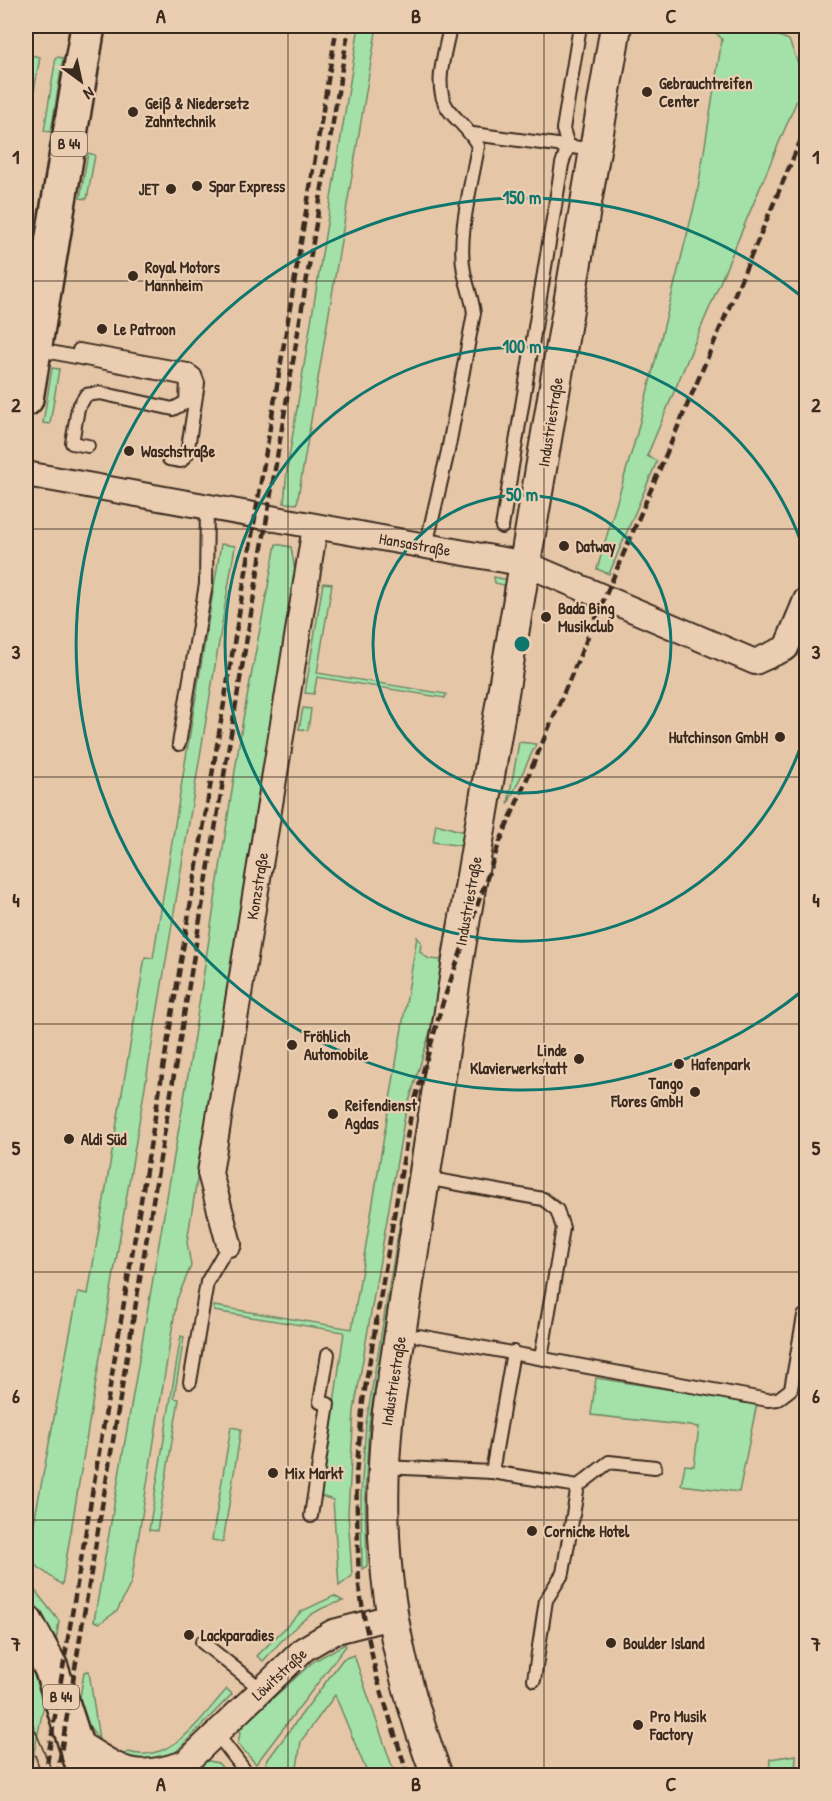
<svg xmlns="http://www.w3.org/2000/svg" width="832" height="1801" font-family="'Patrick Hand',sans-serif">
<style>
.green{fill:#a3e1a9;stroke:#6f8664;stroke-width:1.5}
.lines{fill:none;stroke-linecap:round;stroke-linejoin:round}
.service-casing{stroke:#3b2a1e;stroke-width:16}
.minor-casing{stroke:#3b2a1e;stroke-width:28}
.tertiary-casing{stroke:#3b2a1e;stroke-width:34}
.primary-casing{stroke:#3b2a1e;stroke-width:38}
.service{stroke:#ebceb2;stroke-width:12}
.minor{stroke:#ebceb2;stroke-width:24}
.tertiary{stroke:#ebceb2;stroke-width:30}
.primary{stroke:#ebceb2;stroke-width:33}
.tram{stroke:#3b2a1e;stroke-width:1.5}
.rail{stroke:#3b2a1e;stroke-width:4.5;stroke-dasharray:9 4.5;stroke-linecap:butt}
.grid{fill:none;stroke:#3b2a1e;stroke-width:1.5;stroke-opacity:0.55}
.ring{fill:none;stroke:#0f766e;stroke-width:3}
.poi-dot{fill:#3b2a1e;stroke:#ebceb2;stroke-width:2}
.labels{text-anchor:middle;stroke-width:4.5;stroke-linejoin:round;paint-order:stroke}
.shield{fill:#ebceb2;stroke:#705b4a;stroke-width:1.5}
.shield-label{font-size:15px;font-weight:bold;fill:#3b2a1e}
.poi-label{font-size:16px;font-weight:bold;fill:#3b2a1e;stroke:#ebceb2;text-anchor:start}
.street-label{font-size:16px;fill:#3b2a1e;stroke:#ebceb2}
.centre{fill:#0f766e;stroke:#ebceb2;stroke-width:3}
.ring-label{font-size:18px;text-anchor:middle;font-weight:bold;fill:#0f766e;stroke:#ebceb2;stroke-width:4.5;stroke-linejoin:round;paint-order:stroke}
.neatline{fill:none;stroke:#3b2a1e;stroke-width:2}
.grid-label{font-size:20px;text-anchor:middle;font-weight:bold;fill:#3b2a1e}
</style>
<rect width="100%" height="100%" fill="#e5c7a8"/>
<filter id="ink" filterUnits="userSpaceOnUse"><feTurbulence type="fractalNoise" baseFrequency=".0167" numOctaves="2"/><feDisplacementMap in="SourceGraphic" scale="12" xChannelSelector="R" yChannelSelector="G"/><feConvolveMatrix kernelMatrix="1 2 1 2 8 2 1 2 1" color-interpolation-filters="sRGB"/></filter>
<g filter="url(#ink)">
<g class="green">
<path d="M 359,26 L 377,26 L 297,504 L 284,503 L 287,470 Z"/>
<path d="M 717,26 L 768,26 L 767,31 L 789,40 L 805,81 L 647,456 L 657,461 L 609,574 L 597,569 L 636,437 L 697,195 L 722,39 L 716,33 Z"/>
<path d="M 26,54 L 40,57 L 31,108 L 26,107 Z"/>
<path d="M 56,57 L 63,58 L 51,132 L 44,131 Z"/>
<path d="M 88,153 L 95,155 L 87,199 L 80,198 Z"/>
<path d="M 52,368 L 59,369 L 50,424 L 43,423 Z"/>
<path d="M 221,544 L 235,546 L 62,1585 L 27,1559 L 78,1292 L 88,1294 L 145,957 L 153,958 Z"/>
<path d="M 276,544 L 291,547 L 295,571 L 187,1242 L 191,1266 L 177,1299 L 131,1583 L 117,1611 L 100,1623 L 94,1621 L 188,1075 L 243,719 Z"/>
<path d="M 494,577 L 508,580 L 468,814 L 504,592 L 504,585 L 495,583 Z"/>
<path d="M 323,583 L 332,584 L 317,673 L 446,694 L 445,698 L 317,677 L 314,694 L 305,693 Z"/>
<path d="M 303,708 L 311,709 L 308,730 L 299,729 Z"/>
<path d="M 519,742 L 536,744 L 508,804 Z"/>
<path d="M 436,824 L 464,832 L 466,835 L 463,846 L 433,842 Z"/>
<path d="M 462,862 L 445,982 L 405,1115 L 354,1411 L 348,1513 L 352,1576 L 339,1586 L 333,1500 L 321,1496 L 344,1332 L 214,1311 L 214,1306 L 352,1329 L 417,937 L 421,942 L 420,952 L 429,959 L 441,960 L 459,864 Z"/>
<path d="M 425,1073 L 369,1424 L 365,1496 L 367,1566 L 362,1569 L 361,1496 L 366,1424 Z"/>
<path d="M 181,1336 L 184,1337 L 174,1398 L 179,1399 L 157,1531 L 149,1530 Z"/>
<path d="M 596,1378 L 757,1403 L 739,1492 L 681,1485 L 685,1465 L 694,1466 L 699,1427 L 591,1415 Z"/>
<path d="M 231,1427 L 241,1429 L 223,1542 L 212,1540 Z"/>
<path d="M 26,1579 L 59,1621 L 55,1648 L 26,1597 Z"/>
<path d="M 334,1596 L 343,1601 C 307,1609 287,1635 263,1661 L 257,1656 L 302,1611 Z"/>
<path d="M 345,1644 L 346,1646 L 256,1764 L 238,1744 L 241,1727 L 314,1661 Z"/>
<path d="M 26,1652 L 47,1690 L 29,1776 L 26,1775 Z"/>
<path d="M 354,1655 L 395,1775 L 368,1775 L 335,1695 L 301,1741 L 296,1775 L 270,1775 L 266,1762 L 343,1659 Z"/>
<path d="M 89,1671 L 99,1740 L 78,1710 L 84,1672 Z"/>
<path d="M 227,1689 L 232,1694 L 172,1756 L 150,1763 L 120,1757 L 128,1752 C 173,1765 201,1717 227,1689 Z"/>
<path d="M 796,1755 L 795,1775 L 769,1775 L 770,1759 Z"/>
<path d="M 205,1760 L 218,1763 L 229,1775 L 188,1776 Z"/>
</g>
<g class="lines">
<defs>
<g id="service">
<path d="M 473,134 L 595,150"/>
<path d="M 35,349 L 182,378 L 187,381 L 186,402 L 173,409 L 100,393 L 86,395 L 78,408 L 72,443 L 88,446"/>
<path d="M 79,350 L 188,370 L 195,375 L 198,383 L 187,454 L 181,461 L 169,459"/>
<path d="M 502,527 L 562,164 L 568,146 L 563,129 L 580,26"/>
<path d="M 426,546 L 448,451 L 474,313 C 472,298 467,286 464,272 C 457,235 472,183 478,146 C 471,131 458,122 448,109 C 432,86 446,51 450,26"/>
<path d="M 179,744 L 206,584 L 207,507"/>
<path d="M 425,1178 L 543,1199 L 557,1210 L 563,1228 L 541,1358"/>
<path d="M 419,1336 L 768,1400 L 778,1399 L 791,1389 L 804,1316"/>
<path d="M 190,1382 L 207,1282 L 229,1244"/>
<path d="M 383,1467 L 492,1472 L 578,1486 L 609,1462 L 655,1467"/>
<path d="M 492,1472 L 513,1352"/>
<path d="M 311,1516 L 328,1404 L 320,1402 L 328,1354"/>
<path d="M 202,1642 L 261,1689"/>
<path d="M 534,1680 L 546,1600 L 563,1573 L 578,1486"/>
<path d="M 216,1733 L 249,1776"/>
</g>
<g id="minor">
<path d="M 26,474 L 526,564 L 755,662 L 786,648 L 806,600"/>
<path d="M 229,1244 L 210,1173 L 315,527"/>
<path d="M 77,1742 C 123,1770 131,1781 185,1763"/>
<path d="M 172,1776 L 304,1649 L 333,1632 L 391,1617"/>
</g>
<path id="tertiary" d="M 437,1776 C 390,1650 374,1546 388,1412 L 459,953 L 616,26"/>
<g id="primary">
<path d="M 26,399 L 88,26"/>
<path d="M 26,1622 L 51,1668 L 86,1776"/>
</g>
</defs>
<use href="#service" class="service-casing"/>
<use href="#minor" class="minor-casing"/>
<use href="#tertiary" class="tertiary-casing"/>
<use href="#primary" class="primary-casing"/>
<use href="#service" class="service"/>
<use href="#minor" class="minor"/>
<use href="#tertiary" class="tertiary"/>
<use href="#primary" class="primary"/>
<g class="tram">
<path d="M 26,1708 L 54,1776"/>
<path d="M 26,1723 L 32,1776"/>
<path d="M 35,1755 L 42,1776"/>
</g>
<g class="rail">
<path d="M 45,1776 L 337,26"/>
<path d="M 57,1776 L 349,26"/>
<path d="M 408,1776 L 377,1678 L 365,1622 L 359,1586 L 356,1475 L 363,1401 L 411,1114 L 443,1002 L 499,844 L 806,128"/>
</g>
</g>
</g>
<path class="grid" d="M 288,26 L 288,1776M 544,26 L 544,1776M 26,281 L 806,281M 26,529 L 806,529M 26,777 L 806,777M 26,1024 L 806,1024M 26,1272 L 806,1272M 26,1520 L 806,1520"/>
<g class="ring">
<circle cx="522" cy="644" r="149"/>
<path d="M806 731A297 297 0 1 1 806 557"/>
<path d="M806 988A446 446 0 1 1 806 300"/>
</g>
<g class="poi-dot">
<circle cx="647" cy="92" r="6"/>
<circle cx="133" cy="112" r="6"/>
<circle cx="197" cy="186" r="6"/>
<circle cx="171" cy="189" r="6"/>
<circle cx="133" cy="276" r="6"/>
<circle cx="102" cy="329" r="6"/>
<circle cx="129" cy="451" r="6"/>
<circle cx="564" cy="546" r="6"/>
<circle cx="546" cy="617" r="6"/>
<circle cx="780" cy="737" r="6"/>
<circle cx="292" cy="1045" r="6"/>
<circle cx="579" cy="1059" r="6"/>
<circle cx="679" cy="1064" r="6"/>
<circle cx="695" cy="1092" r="6"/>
<circle cx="333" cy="1114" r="6"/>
<circle cx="69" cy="1139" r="6"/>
<circle cx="273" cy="1473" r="6"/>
<circle cx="532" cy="1531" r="6"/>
<circle cx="189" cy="1635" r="6"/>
<circle cx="611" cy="1643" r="6"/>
<circle cx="638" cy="1725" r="6"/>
</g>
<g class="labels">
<g class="shield">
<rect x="51" y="132" width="36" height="24" rx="4.5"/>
<rect x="43" y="1685" width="36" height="24" rx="4.5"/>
</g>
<g class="shield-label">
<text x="69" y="149">B 44</text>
<text x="61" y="1702">B 44</text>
</g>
<g class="poi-label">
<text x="659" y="89">Gebrauchtreifen<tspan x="659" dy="18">Center</tspan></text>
<text x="145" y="109">Geiß &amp; Niedersetz<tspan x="145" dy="18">Zahntechnik</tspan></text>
<text x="209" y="192">Spar Express</text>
<text x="159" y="195" text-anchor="end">JET</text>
<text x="145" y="273">Royal Motors<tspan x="145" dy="18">Mannheim</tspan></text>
<text x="114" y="335">Le Patroon</text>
<text x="141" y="457">Waschstraße</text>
<text x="576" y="552">Datway</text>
<text x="558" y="614">Bada Bing<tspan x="558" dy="18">Musikclub</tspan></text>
<text x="768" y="743" text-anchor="end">Hutchinson GmbH</text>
<text x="304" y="1042">Fröhlich<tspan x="304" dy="18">Automobile</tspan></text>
<text x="567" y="1056" text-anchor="end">Linde<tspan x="567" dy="18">Klavierwerkstatt</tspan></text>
<text x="691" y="1070">Hafenpark</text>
<text x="683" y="1089" text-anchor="end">Tango<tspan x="683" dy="18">Flores GmbH</tspan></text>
<text x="345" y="1111">Reifendienst<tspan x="345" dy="18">Agdas</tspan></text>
<text x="81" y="1145">Aldi Süd</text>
<text x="285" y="1479">Mix Markt</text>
<text x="544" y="1537">Corniche Hotel</text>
<text x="201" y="1641">Lackparadies</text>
<text x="623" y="1649">Boulder Island</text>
<text x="650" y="1722">Pro Musik<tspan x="650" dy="18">Factory</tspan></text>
</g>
<g class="street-label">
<text transform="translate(550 422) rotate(-81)" y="6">Industriestraße</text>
<text transform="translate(415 544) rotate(10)" y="6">Hansastraße</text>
<text transform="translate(257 886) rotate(-81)" y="6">Konzstraße</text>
<text transform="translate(468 901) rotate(-80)" y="6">Industriestraße</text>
<text transform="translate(393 1381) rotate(-81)" y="6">Industriestraße</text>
<text transform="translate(279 1674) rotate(-43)" y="6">Löwitstraße</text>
</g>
</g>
<circle cx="522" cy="644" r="9" class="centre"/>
<g class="ring-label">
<text x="522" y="204">150 m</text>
<text x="522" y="353">100 m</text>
<text x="522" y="501">50 m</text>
</g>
<rect width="832" height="1801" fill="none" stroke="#ebceb2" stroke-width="66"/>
<g transform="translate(81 81) rotate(147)" stroke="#ebceb2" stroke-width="4.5" paint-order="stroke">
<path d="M0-4.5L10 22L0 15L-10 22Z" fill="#3b2a1e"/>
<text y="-9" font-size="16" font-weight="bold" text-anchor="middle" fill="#3b2a1e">N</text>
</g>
<rect x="33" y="33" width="766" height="1735" class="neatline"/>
<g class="grid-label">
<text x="161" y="23">A</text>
<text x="416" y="23">B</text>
<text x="671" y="23">C</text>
<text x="16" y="164">1</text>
<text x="816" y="164">1</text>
<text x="16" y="412">2</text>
<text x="816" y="412">2</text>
<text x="16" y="659">3</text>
<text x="816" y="659">3</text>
<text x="16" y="907">4</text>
<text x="816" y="907">4</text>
<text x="16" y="1155">5</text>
<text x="816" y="1155">5</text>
<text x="16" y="1403">6</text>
<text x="816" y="1403">6</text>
<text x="16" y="1651">7</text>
<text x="816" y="1651">7</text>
<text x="161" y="1791">A</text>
<text x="416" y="1791">B</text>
<text x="671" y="1791">C</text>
</g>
</svg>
